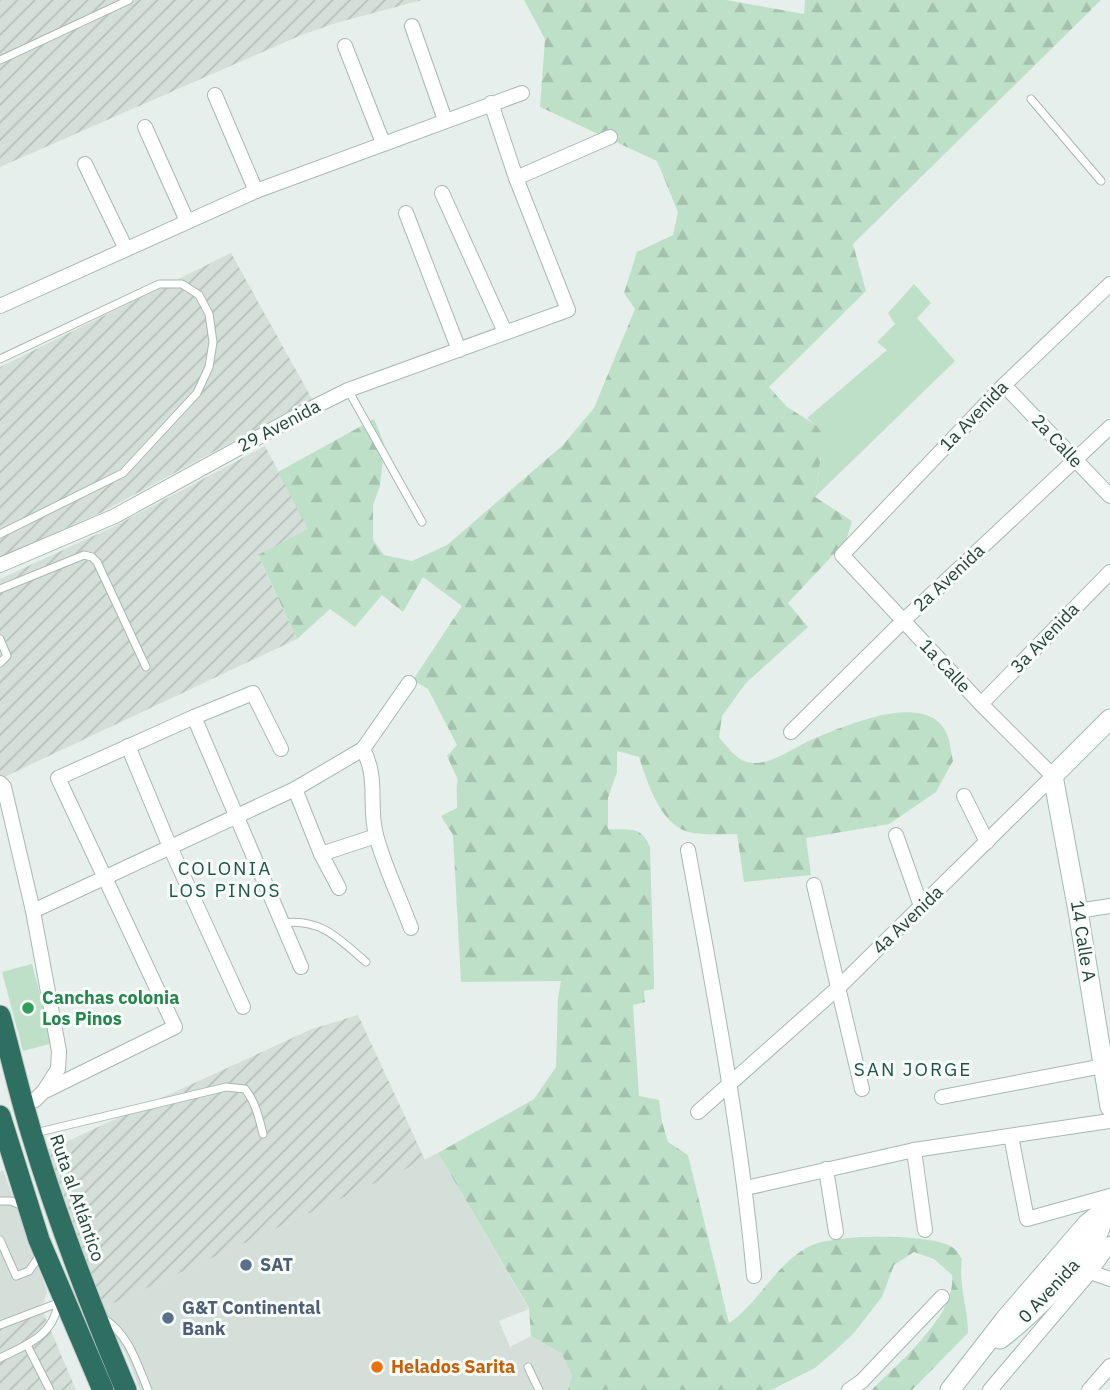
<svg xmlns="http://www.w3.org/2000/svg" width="1110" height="1390" font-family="'IBM Plex Sans',sans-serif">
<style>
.built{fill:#d4dfda}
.industrial{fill:url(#industrial-furrows)}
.grass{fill:#bfe0c8}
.forest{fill:url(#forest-firs)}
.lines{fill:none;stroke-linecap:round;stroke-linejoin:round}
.lane-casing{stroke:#a8b8b2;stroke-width:9}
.street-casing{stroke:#a8b8b2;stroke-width:16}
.secondary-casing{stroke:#a4bbb3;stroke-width:21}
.highway-casing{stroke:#c2cac8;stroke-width:23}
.lane{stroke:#fff;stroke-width:7}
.street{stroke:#fff;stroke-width:14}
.secondary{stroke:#fff;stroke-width:19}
.highway{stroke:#2f6f62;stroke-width:21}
.leisure-dot{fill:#2e9e5b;stroke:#f7fbf9;stroke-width:2.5}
.service-dot{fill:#5c6f8a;stroke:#f7fbf9;stroke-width:2.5}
.food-dot{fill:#e8710a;stroke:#f7fbf9;stroke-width:2.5}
.labels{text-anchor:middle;stroke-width:6;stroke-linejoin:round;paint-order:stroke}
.street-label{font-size:18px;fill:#24423a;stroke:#f7fbf9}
.leisure-label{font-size:18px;font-weight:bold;fill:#27864d;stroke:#f7fbf9;text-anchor:start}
.service-label{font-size:18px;font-weight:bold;fill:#4e5e75;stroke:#f7fbf9;text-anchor:start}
.food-label{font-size:18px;font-weight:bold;fill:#c56008;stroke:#f7fbf9;text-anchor:start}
.neighbourhood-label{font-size:19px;letter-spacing:2px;fill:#1f5548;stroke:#f7fbf9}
</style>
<defs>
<pattern id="industrial-furrows" width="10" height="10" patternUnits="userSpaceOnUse" patternTransform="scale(1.75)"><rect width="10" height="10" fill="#d4dfda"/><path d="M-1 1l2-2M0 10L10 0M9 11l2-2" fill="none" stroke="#b6c1bc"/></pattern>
<pattern id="forest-firs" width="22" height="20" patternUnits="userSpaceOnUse" patternTransform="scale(1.75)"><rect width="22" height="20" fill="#bfe0c8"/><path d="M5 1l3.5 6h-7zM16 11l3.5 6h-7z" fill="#a4c1ad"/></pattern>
</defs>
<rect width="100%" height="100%" fill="#e6efeb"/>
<g class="built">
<path d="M 438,1153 L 529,1309 L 499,1321 L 510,1347 L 531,1336 L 562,1354 L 572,1376 L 568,1390 L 140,1390 L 126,1354 L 112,1333 L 103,1308 Z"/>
<path d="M 3,1170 L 47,1291 L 44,1302 L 37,1307 L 0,1322 L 0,1172 Z"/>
</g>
<g class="industrial">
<path d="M 0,0 L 422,0 L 336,23 L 299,36 L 0,167 Z"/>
<path d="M 231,253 L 312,399 L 100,513 L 0,557 L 0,367 Z"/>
<path d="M 265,446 L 309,529 L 258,556 L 297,639 L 0,779 L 0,579 L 115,526 Z"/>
<path d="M 358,1015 L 425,1160 L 103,1308 L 48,1150 L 312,1029 Z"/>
<path d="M 40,1305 L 76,1390 L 0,1390 L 0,1321 Z"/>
</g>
<g class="grass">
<path d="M 914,284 L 931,303 L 917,318 L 955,361 L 815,497 L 821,458 L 816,425 L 807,418 L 887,350 L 877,342 L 895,324 L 888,313 Z"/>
<path d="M 32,964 L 53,1043 L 23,1051 L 2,972 Z"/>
</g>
<path class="forest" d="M 524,0 L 726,0 L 804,14 L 805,0 L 1101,0 L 853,244 L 866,291 L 769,387 L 787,407 L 816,425 L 824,436 L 815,497 L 852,521 L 846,541 L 788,603 L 808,627 L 746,683 L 722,716 L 719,737 C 727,746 734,758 747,762 C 767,768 793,748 811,740 C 843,727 922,691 945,730 C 950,738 951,752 953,761 L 936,792 L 889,824 L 806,838 L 811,875 L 744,882 L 737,834 C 723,834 707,835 693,833 C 661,828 648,784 639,757 L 617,751 L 617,772 L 608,798 L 608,829 C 629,830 641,825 650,847 L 654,979 L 654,989 L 644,991 L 645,1002 L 633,1005 L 639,1096 L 659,1100 L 662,1122 L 668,1142 L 688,1155 L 729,1323 C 759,1303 776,1263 810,1246 C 833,1234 931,1233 952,1247 C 956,1249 959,1255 962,1259 C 958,1284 968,1308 968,1333 L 912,1390 L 872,1390 C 898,1363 957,1315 952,1275 L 934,1259 L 914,1252 L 894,1265 L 882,1297 L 854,1333 L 838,1348 L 815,1368 L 771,1390 L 568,1390 L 572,1376 L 562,1354 L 531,1336 L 529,1308 L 438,1153 L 534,1099 L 556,1067 L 558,998 L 561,981 L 461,982 L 453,835 L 441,816 L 457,808 C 458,798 455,789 458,780 L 447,756 L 457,745 L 428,689 L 413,680 L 462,606 L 423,577 L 403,612 L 382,595 L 355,627 L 330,609 L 297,639 L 258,555 L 308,529 L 278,472 L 374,419 L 383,441 L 384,451 L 380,486 L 373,505 L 373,540 L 384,555 L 412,561 L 447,545 L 563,445 L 594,408 L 635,309 L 624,293 L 637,252 L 673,235 L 678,212 L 657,161 L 540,107 L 545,39 Z"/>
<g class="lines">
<defs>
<g id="lane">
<path d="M 0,60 L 129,0"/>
<path d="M 1031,99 L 1101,181"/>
<path d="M 0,359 L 159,284 L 182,284 L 199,295 L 209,314 L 213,342 L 209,367 L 197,393 L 123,473 L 0,534"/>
<path d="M 348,390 L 422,522"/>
<path d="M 0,589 L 84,555 L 92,557 L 97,562 L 146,667"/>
<path d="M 0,639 L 7,656 L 0,663"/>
<path d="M 283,923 C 321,918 339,939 366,962"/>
<path d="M 35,1133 L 226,1087 L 245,1089 C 256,1103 259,1118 263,1134"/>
<path d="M 0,1201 L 11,1201 L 23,1206"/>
<path d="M 0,1240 L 16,1276 L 29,1271 L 40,1255"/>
<path d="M 103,1318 C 129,1334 137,1364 148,1390"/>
<path d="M 0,1325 L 58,1303"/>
<path d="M 27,1345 L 50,1390"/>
<path d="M 0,1358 C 27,1345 54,1335 58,1303"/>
<path d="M 528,1367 L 539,1390"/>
</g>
<g id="street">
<path d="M 412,26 L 445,120"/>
<path d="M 345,46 L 383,143"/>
<path d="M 215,95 L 256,191"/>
<path d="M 145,127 L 187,221"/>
<path d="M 85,164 L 126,249"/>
<path d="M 516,178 L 610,137"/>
<path d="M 442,193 L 505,332"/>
<path d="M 406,213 L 459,350"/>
<path d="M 0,306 L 256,191 L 522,93"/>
<path d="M 1004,385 L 1110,496"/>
<path d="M 0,565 L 115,516 L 310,409 L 348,390 L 568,310 L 516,178 L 491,103"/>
<path d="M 981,704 L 1110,572"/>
<path d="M 194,717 L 301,967"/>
<path d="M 791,732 L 903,621 L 1110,427"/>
<path d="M 128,746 L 170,847 L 243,1007"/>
<path d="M 363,749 C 379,780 368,804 376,835 C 384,866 400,898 411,928"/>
<path d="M 0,783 L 4,787 L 33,911 L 59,1051 L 58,1069 L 44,1091"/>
<path d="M 295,789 L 321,854 L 339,888"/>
<path d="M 964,796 L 987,842"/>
<path d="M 896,835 L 921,906"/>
<path d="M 688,850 C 714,992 741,1133 754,1276"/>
<path d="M 321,854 L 376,836"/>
<path d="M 814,885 L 862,1089"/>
<path d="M 33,911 L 295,789 L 363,749 L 409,683"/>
<path d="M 1078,911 L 1110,906"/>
<path d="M 942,1097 L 1103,1066"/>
<path d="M 35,1100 L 43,1092 L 175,1027 L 58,778 L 194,717 L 253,693 L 281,749"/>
<path d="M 698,1112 L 840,986 L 1053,776 L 981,704 L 842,555 L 1004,385 L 1110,284"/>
<path d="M 1011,1136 L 1027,1219 L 1110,1196"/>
<path d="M 914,1150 L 925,1230"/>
<path d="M 826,1169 L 836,1232"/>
<path d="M 746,1188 L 914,1150 L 1110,1121"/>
<path d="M 1090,1272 L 1110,1279"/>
<path d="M 849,1390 L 862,1381 L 942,1297"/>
<path d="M 990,1390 L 1090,1272 L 1110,1244"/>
<path d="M 1089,1390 L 1110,1366"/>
</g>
<g id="secondary">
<path d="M 1110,719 L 1053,776 L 1078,911 L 1110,1107"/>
<path d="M 1000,1339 C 1028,1318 1081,1266 1097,1235 C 1103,1224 1103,1211 1110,1199"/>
<path d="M 950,1390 L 1006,1318 L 1087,1224 L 1103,1211"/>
</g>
<g id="highway">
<path d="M 0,1016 C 11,1056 20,1096 32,1135 C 58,1222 91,1307 126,1390"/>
<path d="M 0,1116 L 39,1240 L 103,1390"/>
</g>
</defs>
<use href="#lane" class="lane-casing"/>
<use href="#street" class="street-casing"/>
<use href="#secondary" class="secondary-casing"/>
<use href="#highway" class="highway-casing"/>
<use href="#lane" class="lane"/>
<use href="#street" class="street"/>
<use href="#secondary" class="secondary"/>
<use href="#highway" class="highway"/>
</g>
<circle class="leisure-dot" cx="28" cy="1008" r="7"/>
<g class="service-dot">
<circle cx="246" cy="1265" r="7"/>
<circle cx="168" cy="1318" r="7"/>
</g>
<circle class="food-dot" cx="377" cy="1367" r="7"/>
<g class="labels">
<g class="street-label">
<text transform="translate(974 416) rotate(-46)" y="6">1a Avenida</text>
<text transform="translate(279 426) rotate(-28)" y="6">29 Avenida</text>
<text transform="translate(1057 441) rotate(47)" y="6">2a Calle</text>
<text transform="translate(949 578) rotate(-43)" y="6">2a Avenida</text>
<text transform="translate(1045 638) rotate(-46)" y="6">3a Avenida</text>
<text transform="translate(945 666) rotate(47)" y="6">1a Calle</text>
<text transform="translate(908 920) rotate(-44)" y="6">4a Avenida</text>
<text transform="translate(1083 941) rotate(81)" y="6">14 Calle A</text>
<text transform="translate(77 1198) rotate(71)" y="6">Ruta al Atlántico</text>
<text transform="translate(1049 1291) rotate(-47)" y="6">0 Avenida</text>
</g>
<g class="leisure-label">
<text x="42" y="1004">Canchas colonia<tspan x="42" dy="21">Los Pinos</tspan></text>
</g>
<g class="service-label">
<text x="260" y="1271">SAT</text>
<text x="182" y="1314">G&amp;T Continental<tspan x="182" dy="21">Bank</tspan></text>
</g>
<g class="food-label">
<text x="391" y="1373">Helados Sarita</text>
</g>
<g class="neighbourhood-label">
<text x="225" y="875">COLONIA<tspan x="225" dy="22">LOS PINOS</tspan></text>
<text x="913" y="1076">SAN JORGE</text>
</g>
</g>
</svg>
